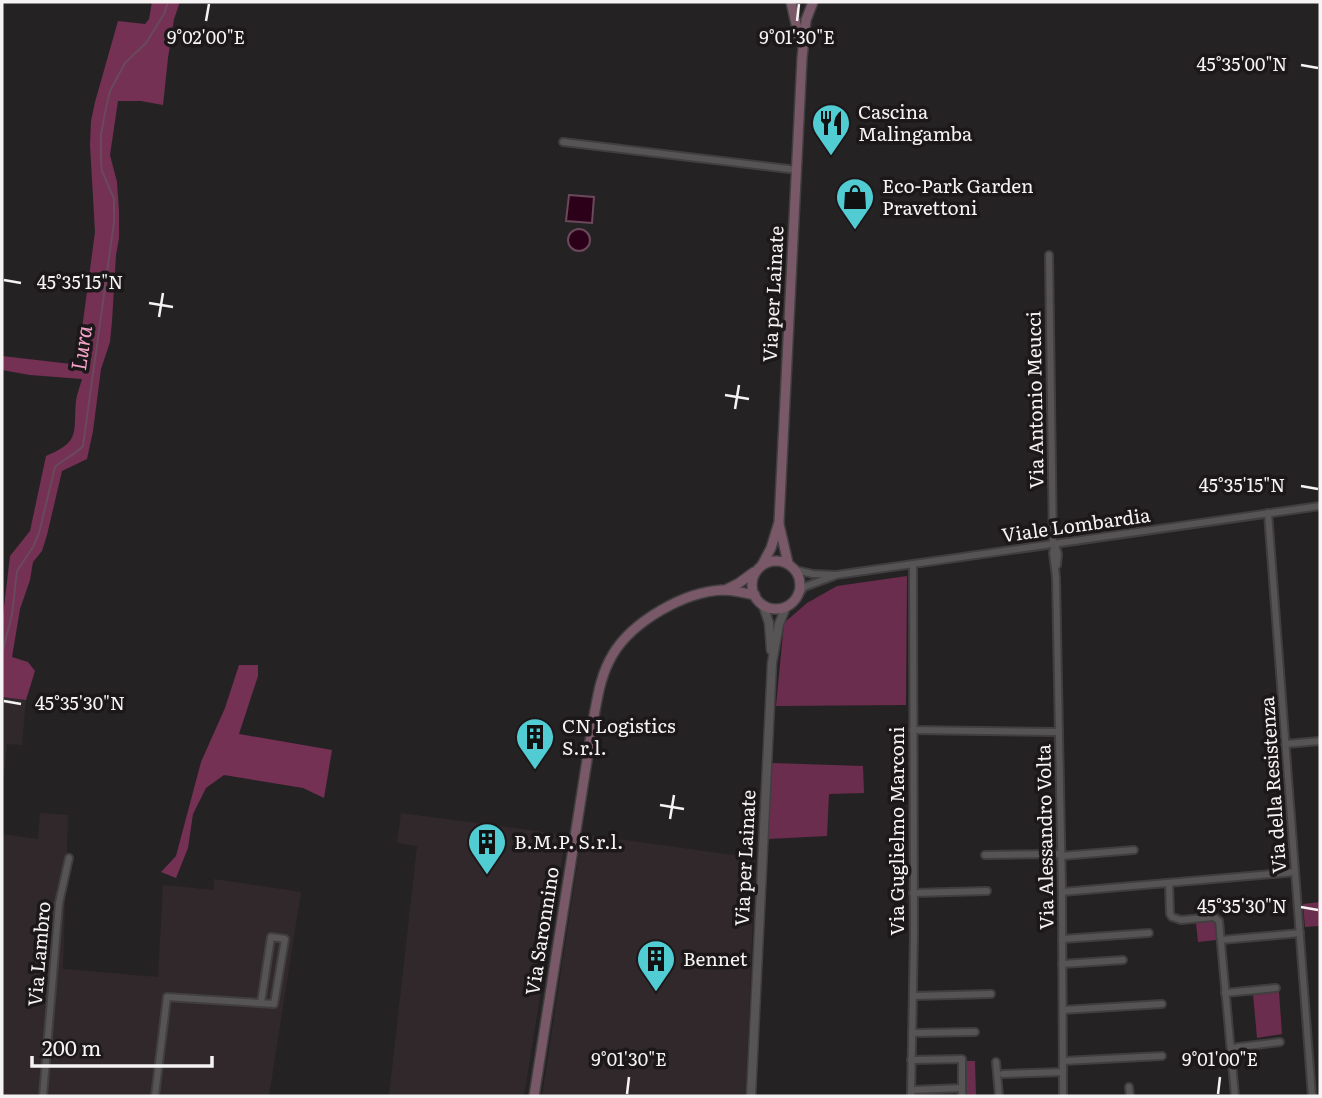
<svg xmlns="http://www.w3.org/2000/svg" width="1322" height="1098" font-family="Literata,serif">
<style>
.built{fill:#31282c}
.green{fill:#6b2d4d}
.forest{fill:#743154}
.water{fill:#2d001a;stroke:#69495b;stroke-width:2}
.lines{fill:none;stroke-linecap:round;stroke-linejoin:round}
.stream{stroke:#69495b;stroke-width:2}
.minor-casing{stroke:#413e3f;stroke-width:10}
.tertiary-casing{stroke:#413e3f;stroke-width:11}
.secondary-casing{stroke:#413e3f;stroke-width:12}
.minor{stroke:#575455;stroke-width:6}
.tertiary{stroke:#575455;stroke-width:8}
.secondary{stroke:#795868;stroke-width:9}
.ticks{fill:none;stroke:#f6f3f4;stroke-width:2.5}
.labels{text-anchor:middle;stroke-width:7;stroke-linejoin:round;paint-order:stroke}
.poi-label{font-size:19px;fill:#f6f3f4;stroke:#1c181a;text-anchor:start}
.street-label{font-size:19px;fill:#f6f3f4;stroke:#1c181a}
.water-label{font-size:21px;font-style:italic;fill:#f4a2c9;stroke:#1c181a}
.ticks-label{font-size:18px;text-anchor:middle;fill:#f6f3f4;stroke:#1c181a;stroke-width:7;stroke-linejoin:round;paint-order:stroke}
</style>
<rect width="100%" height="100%" fill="#252223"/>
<g class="built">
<path d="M 2,697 L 26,700 L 22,745 L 7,744 L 2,793 Z"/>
<path d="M 40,813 L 68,815 L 63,969 L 158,977 L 163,885 L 214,890 L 214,879 L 301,892 L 269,1096 L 2,1096 L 2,834 L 38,839 Z"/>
<path d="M 401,813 L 566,835 L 524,1096 L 389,1096 L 417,846 L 397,843 Z"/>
<path d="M 582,834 L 755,858 L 746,1096 L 542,1096 Z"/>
</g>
<g class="green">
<path d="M 907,576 L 906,705 L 776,706 L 784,623 L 807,603 L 837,586 Z"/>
<path d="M 772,763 L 863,766 L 864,793 L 829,794 L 827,836 L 768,839 Z"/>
<path d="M 1320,902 L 1320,926 L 1305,927 L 1303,904 Z"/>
<path d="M 1215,921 L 1216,940 L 1198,942 L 1196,923 Z"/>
<path d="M 1279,992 L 1282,1034 L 1257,1038 L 1253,994 Z"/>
<path d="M 963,1061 L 975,1061 L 976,1096 L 963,1096 Z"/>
</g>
<g class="forest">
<path d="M 152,2 L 180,2 L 174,19 L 168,58 L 163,105 L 141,101 L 118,101 L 110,155 L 117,182 L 119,211 L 119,238 L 116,255 L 112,321 L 110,342 L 101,369 L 93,431 L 87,459 L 62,471 L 47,535 L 42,551 L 33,562 L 30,580 L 20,609 L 12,657 L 28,662 L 35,671 L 26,700 L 2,697 L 2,624 L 10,556 L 30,531 L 46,456 C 81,441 73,434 76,401 C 77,394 80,386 82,379 L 30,375 L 2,370 L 2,356 L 80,365 L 79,351 L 95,232 L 90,145 L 91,121 L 95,102 L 118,21 L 145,24 L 149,19 Z"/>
<path d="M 239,665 L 258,665 L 258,676 L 239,734 L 332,750 L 324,798 L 303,788 L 224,775 L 206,788 L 193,814 L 188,848 L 176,878 L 161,872 L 176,856 L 201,762 L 225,708 Z"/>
</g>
<g class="water">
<path d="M 569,195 L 594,197 L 592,223 L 566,221 Z"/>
<circle cx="579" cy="240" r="11"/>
</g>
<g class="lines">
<path class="stream" d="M 2,653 L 12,615 L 17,571 L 33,547 L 39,533 L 55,467 C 63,459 75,455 83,446 L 114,222 L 114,199 L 102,171 L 101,161 L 101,134 L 106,108 L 110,91 L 125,63 L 146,43 L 164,14 L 168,2"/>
<defs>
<g id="minor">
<path d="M 563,142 L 797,170"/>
<path d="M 1049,255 L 1053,545"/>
<path d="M 1268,513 L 1312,1096"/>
<path d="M 1055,544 L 1053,553 L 1056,577 L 1062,892 L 1063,1096"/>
<path d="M 1055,544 L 1058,554 L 1057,565"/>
<path d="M 796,570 L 813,574 L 836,575 L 1320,506"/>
<path d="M 796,599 L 804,587 L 834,576"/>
<path d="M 913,730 L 1059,732"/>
<path d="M 1286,744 L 1320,741"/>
<path d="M 985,855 L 1061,854"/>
<path d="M 1061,856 L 1134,850"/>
<path d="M 1169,883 L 1170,914 L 1172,917 L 1181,920 L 1214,917 L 1219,921 L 1235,1096"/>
<path d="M 1062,892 L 1295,872"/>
<path d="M 913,893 L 987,891"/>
<path d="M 1062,939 L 1149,933"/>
<path d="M 1221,940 L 1300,933"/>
<path d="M 1062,964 L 1123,960"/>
<path d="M 1225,993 L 1276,988"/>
<path d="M 913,996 L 991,994"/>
<path d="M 1063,1010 L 1162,1004"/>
<path d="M 912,1033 L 975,1032"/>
<path d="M 1231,1048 L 1280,1042"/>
<path d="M 911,1060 L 962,1059 L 962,1096"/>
<path d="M 1063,1061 L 1162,1056"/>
<path d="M 996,1062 L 999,1096"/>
<path d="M 1003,1074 L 1063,1072"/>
<path d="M 1129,1087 L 1130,1096"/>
<path d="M 911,1090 L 962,1088"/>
<path d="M 43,1096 L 59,903 L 69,858"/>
<path d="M 155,1096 L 167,997 L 274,1004 L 285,939 L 271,937 L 261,1003"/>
<path d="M 911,1096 L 914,933 L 913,565"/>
</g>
<g id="tertiary">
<path d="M 763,605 L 769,623 L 771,650"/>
<path d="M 751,1096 L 772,663 L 779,624 L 786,607"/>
</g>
<g id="secondary">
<path d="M 791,2 L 800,42"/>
<path d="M 779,524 L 788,563"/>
<circle cx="776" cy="585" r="24"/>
<path d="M 762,565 L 771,548 L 779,522 L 802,58 L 806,20 L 813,2"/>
<path d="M 725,590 L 739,583 L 754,572"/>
<path d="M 534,1096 L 594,716 C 598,694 601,674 613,654 C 633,621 684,592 722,590 C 733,590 744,593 755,595"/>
</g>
</defs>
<use href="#minor" class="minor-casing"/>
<use href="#tertiary" class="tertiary-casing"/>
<use href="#secondary" class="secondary-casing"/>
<use href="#minor" class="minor"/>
<use href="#tertiary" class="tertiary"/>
<use href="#secondary" class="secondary"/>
</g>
<path class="ticks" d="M 206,21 L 209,4M 797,21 L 799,4M 1301,65 L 1318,68M 4,280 L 21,283M 149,303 L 173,307M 159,317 L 163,293M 725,395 L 749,399M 735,409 L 739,385M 1301,486 L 1318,489M 4,701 L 21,704M 660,805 L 684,809M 670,819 L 674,795M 1301,907 L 1318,910M 627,1094 L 629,1077M 1218,1094 L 1220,1077"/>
<defs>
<symbol id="restaurant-pin" viewBox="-11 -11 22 30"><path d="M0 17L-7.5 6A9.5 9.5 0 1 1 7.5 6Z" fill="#51ccd3" stroke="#1c181a"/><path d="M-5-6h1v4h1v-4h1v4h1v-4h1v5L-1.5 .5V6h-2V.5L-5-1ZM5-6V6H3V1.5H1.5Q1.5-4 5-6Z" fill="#111"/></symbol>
<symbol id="shop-pin" viewBox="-11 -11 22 30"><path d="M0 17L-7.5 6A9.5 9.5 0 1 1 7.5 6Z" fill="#51ccd3" stroke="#1c181a"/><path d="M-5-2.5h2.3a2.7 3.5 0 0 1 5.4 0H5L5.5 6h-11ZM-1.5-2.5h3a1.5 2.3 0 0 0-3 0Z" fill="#111"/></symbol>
<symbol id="building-pin" viewBox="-11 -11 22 30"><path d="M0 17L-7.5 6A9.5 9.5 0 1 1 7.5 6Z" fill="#51ccd3" stroke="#1c181a"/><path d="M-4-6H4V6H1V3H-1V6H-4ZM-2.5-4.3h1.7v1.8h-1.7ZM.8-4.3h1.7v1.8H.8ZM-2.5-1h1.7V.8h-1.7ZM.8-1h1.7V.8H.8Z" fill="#111"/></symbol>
</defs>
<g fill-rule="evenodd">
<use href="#restaurant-pin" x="809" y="101" width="44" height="60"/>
<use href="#shop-pin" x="833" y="175" width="44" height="60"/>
<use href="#building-pin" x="513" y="715" width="44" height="60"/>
<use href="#building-pin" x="465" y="820" width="44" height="60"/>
<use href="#building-pin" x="634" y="937" width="44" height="60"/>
</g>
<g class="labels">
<g class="poi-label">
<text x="858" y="119">Cascina<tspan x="858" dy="22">Malingamba</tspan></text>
<text x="882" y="193">Eco-Park Garden<tspan x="882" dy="22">Pravettoni</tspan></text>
<text x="562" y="733">CN Logistics<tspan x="562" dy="22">S.r.l.</tspan></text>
<text x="514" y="849">B.M.P. S.r.l.</text>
<text x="683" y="966">Bennet</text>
</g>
<g class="street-label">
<text transform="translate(773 294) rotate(-87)" y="7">Via per Lainate</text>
<text transform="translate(1035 400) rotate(-91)" y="7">Via Antonio Meucci</text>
<text transform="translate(1076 525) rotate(-8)" y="7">Viale Lombardia</text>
<text transform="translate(1273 785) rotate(-94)" y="7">Via della Resistenza</text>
<text transform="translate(897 831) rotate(-90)" y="7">Via Guglielmo Marconi</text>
<text transform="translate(1045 837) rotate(-91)" y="7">Via Alessandro Volta</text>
<text transform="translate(745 858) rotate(-87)" y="7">Via per Lainate</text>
<text transform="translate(542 931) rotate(-81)" y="7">Via Saronnino</text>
<text transform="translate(39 954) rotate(-85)" y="7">Via Lambro</text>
</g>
<g class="water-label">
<text transform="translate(82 348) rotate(-82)" y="7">Lura</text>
</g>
</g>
<g class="ticks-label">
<text x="206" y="44">9°02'00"E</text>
<text x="797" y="44">9°01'30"E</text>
<text x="1242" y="71">45°35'00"N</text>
<text x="80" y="289">45°35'15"N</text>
<text x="1242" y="492">45°35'15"N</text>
<text x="80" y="710">45°35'30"N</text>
<text x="1242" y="913">45°35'30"N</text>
<text x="629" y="1066">9°01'30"E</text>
<text x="1220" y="1066">9°01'00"E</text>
</g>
<rect width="1322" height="1098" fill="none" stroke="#f6f3f4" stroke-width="7"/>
<path d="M32 1056v10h180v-10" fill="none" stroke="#f6f3f4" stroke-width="3.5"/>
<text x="42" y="1056" font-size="21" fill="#f6f3f4" stroke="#1c181a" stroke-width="5" paint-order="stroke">200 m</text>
</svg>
